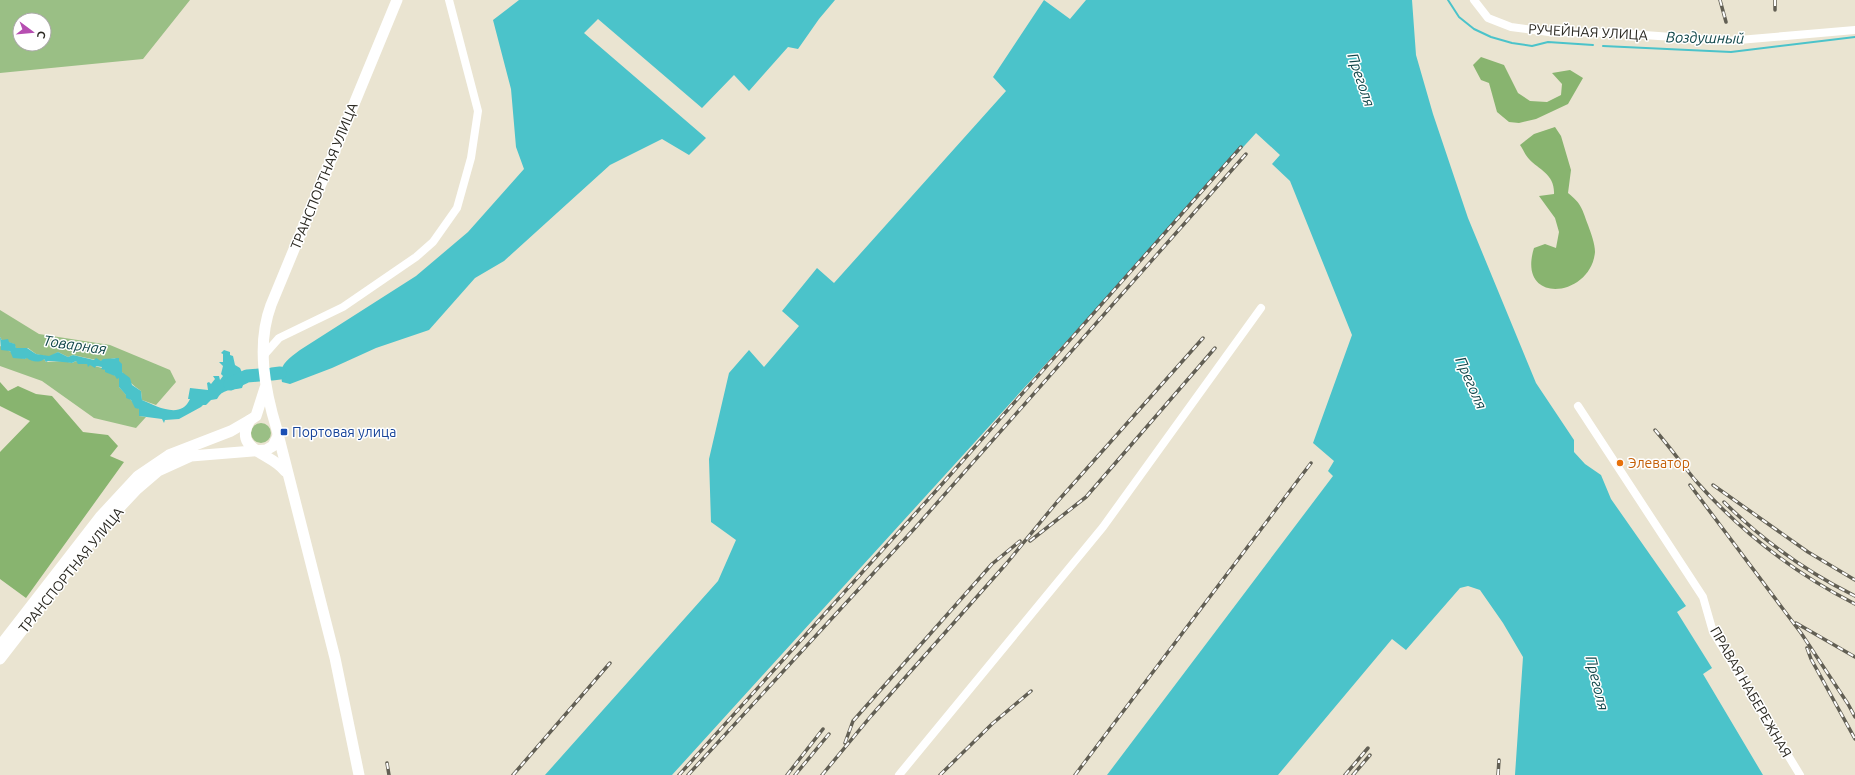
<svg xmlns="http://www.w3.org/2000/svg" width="1855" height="775" font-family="Ubuntu,sans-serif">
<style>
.green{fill:#9abf85;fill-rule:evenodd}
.forest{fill:#88b46f}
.water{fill:#4bc3ca}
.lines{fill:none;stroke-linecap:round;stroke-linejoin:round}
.stream{stroke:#4bc3ca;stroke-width:2}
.river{stroke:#4bc3ca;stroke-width:13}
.street{stroke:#fff;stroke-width:8}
.secondary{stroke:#fff;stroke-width:11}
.rail-casing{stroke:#625f54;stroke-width:3.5}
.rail{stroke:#fff;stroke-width:2;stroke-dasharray:6;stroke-linecap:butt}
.transit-dot{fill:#1a4fb4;stroke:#fff;stroke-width:1.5}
.food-dot{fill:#e8710a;stroke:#fff;stroke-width:1.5}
.labels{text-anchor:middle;stroke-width:3;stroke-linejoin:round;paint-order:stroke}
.street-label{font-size:14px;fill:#2b2922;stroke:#fff}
.transit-label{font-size:14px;fill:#164399;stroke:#fff;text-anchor:start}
.food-label{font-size:14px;fill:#c56008;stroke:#fff;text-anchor:start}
.water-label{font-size:15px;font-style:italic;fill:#11474a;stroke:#fff}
</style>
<rect width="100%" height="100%" fill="#eae4d1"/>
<g class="green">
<path d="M 0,0 L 190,0 L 143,59 L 0,73 ZM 20,20 L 44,20 L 44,44 L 20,44 Z"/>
<path d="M 0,310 L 39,334 L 110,345 L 170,370 L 176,382 L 156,405 L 142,400 L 141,391 C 134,386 126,379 122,372 C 119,366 120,363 115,358 L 101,361 L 73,355 L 68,357 L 58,352 L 49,357 L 36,354 L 28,348 L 16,348 L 14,344 L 2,340 L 0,337 Z"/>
<path d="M 0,346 C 10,350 14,356 25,359 L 27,357 L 34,361 L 44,359 L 46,362 L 64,361 L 72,363 L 76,361 L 80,364 L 83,363 L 102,368 L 119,378 L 119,387 L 139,409 L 139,416 L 146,417 L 136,428 L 94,418 L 42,381 L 0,366 Z"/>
<circle cx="261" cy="433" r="10"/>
</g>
<g class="forest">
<path d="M 1481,57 L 1504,65 L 1518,93 L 1530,101 L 1547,102 L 1561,95 L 1562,84 L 1552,73 L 1570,70 L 1583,78 L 1568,104 L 1536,119 L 1519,123 L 1509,122 L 1497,112 L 1489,83 L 1481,80 L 1473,65 Z"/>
<path d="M 1555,127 L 1561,136 L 1571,170 L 1568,193 C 1582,204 1582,209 1588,225 C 1591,233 1595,244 1595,252 C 1591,298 1516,306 1534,248 L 1545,244 L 1556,248 L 1559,232 L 1555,218 L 1539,196 L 1554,194 C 1555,174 1539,170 1529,159 C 1525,155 1523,149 1520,145 L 1534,134 Z"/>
<path d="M 0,382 L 8,391 L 18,386 L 36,394 L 52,396 L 83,432 L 108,435 L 118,446 L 110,456 L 124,462 L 26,598 L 0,579 L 0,452 L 30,421 L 0,406 Z"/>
</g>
<g class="water">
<path d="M 519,0 L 835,0 L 819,19 L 798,49 L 788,47 L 749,91 L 734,75 L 702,108 L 598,19 L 584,33 L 706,138 L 689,155 L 662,139 L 610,165 L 504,261 L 475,278 L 429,330 L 376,348 L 332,368 L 290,384 L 282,382 C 278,365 287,360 300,350 L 416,276 L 468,232 L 524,169 L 516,147 L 511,89 L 493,20 Z"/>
<path d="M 1044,0 L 1070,19 L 1086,0 L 1412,0 L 1416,55 L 1433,114 L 1468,218 L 1536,383 L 1574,440 L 1574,452 L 1585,464 L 1601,475 L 1611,499 L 1686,606 L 1677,612 L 1712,668 L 1703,674 L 1763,775 L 1515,775 L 1523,657 L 1503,623 L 1480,590 L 1468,586 L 1460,588 L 1406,650 L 1392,639 L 1278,775 L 1107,775 L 1333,476 L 1328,471 L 1334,461 L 1313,443 L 1352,335 L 1290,181 L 1272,164 L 1280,155 L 1256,133 L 672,775 L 545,775 L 718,581 L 736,540 L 711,522 L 709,459 L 729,373 L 749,350 L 764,367 L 799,326 L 782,311 L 817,268 L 834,283 L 1006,91 L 993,77 Z"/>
<path d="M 0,337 L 2,340 L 8,339 L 9,342 L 15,344 L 16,348 L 27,348 L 36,354 L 49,356 L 58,352 L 68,357 L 73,355 L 94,360 L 96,358 L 101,361 L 103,359 L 119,358 L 119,361 L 122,364 L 122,372 L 130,378 L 132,385 L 141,391 L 142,400 C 156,406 181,420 190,399 L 188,399 L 190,388 L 208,390 L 207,383 L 209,382 L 211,384 L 215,379 L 213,376 L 219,376 L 220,380 L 223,376 L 221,374 L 223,366 L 219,362 L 223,362 L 223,354 L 221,353 L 224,350 L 230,352 L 230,355 L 233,356 L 235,365 L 240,368 L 245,379 L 242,388 C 232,390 222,389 217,399 L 211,400 L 206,405 L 203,405 L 201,407 L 179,419 L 165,420 L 164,423 L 162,419 L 139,416 L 139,409 L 135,408 L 131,400 L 126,398 L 126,395 L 119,387 L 119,378 L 117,379 L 115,376 L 105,372 L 105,370 L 101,369 L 102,367 L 96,366 L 95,368 L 90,365 L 88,367 L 87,364 L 78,364 L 76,361 L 72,363 C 63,362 57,361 48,361 L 46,362 L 44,359 C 40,363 31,362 27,358 L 25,359 L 13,358 L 10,351 L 1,350 Z"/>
</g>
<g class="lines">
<g class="stream">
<path d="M 1448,0 L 1459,17 L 1474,29 L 1491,37 L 1512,43 L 1532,46 L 1548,42 L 1593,45"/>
<path d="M 1603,46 L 1731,52 L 1855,37"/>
</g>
<g class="river">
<path d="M 272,374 L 280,373"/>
<path d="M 230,384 L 247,376 L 259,375"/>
</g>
<g class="street">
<path d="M 1474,0 L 1488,18 L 1511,27 L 1549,32 L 1617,33 L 1727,41 L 1855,30"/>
<path d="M 264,355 L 279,338 L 343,307 L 416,257 L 433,242 L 457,208 L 471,158 L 478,111 L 449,0"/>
<path d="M 1578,406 L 1703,597 L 1713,632 L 1800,775"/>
<path d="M 899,775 L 1103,527 L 1261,308"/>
</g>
<g class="secondary">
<path d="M 250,420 C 232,451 271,452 285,471"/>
<path d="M 0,646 L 100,517 L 138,476 L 169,455 L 231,431 L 250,420 L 256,416 L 265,388"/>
<path d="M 0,659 L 106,522 L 137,489 L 158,471 L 191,456 L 266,450 L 273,446 L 278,436"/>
<path d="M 359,775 L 335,658 L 277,430 C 265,391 256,345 271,305 L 397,0"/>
</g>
<defs>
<g id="rail">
<path d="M 1720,0 L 1726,22"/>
<path d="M 1775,0 L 1775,10"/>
<path d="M 1655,430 C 1669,446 1682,464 1695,480 C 1740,531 1794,573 1855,604"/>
<path d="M 1690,485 L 1801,633 L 1848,704 L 1855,717"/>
<path d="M 1713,485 L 1808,552 L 1855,580"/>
<path d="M 1724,502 C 1762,540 1807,572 1855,596"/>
<path d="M 1030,541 L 1086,497 L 1215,348"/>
<path d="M 1796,623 L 1855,657"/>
<path d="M 1807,648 L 1811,659 L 1855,739"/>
<path d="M 845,743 L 853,721 L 992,564 L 1020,541"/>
<path d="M 387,763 L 389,775"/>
<path d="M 513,775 L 610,663"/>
<path d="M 679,775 L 943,483 L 1241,147"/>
<path d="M 688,775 L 914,529 L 1246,154"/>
<path d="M 787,775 L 823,729"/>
<path d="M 795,775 L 829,734"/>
<path d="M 822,775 L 871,716 L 1006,564 L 1057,502 L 1203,338"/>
<path d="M 940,775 L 992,724 L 1031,691"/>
<path d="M 1075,775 L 1311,463"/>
<path d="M 1345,775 L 1368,748"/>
<path d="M 1353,775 L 1370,755"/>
<path d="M 1498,775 L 1499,760"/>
</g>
</defs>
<use href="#rail" class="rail-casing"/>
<use href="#rail" class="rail"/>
</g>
<rect class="transit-dot" x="280" y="428" width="8" height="8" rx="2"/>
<circle class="food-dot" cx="1620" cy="463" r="4"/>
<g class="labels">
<g class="street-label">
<text transform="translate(1588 32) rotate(3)" y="5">РУЧЕЙНАЯ УЛИЦА</text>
<text transform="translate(324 176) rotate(-68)" y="5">ТРАНСПОРТНАЯ УЛИЦА</text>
<text transform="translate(71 570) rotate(-51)" y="5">ТРАНСПОРТНАЯ УЛИЦА</text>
<text transform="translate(1751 692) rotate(60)" y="5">ПРАВАЯ НАБЕРЕЖНАЯ</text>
</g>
<g class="transit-label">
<text x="292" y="437">Портовая улица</text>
</g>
<g class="food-label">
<text x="1628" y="468">Элеватор</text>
</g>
<g class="water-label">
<text transform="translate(1705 38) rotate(1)" y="5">Воздушный</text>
<text transform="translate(1361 80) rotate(71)" y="5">Преголя</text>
<text transform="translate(75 345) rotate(8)" y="5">Товарная</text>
<text transform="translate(1471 383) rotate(66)" y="5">Преголя</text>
<text transform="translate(1597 683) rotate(76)" y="5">Преголя</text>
</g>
</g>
<g transform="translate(32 32) rotate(106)"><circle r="19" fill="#ffffff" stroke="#aaa9a7"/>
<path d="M0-3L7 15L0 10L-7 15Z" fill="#b64eb1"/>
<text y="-6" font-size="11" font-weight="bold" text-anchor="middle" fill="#2b2922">С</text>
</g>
</svg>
